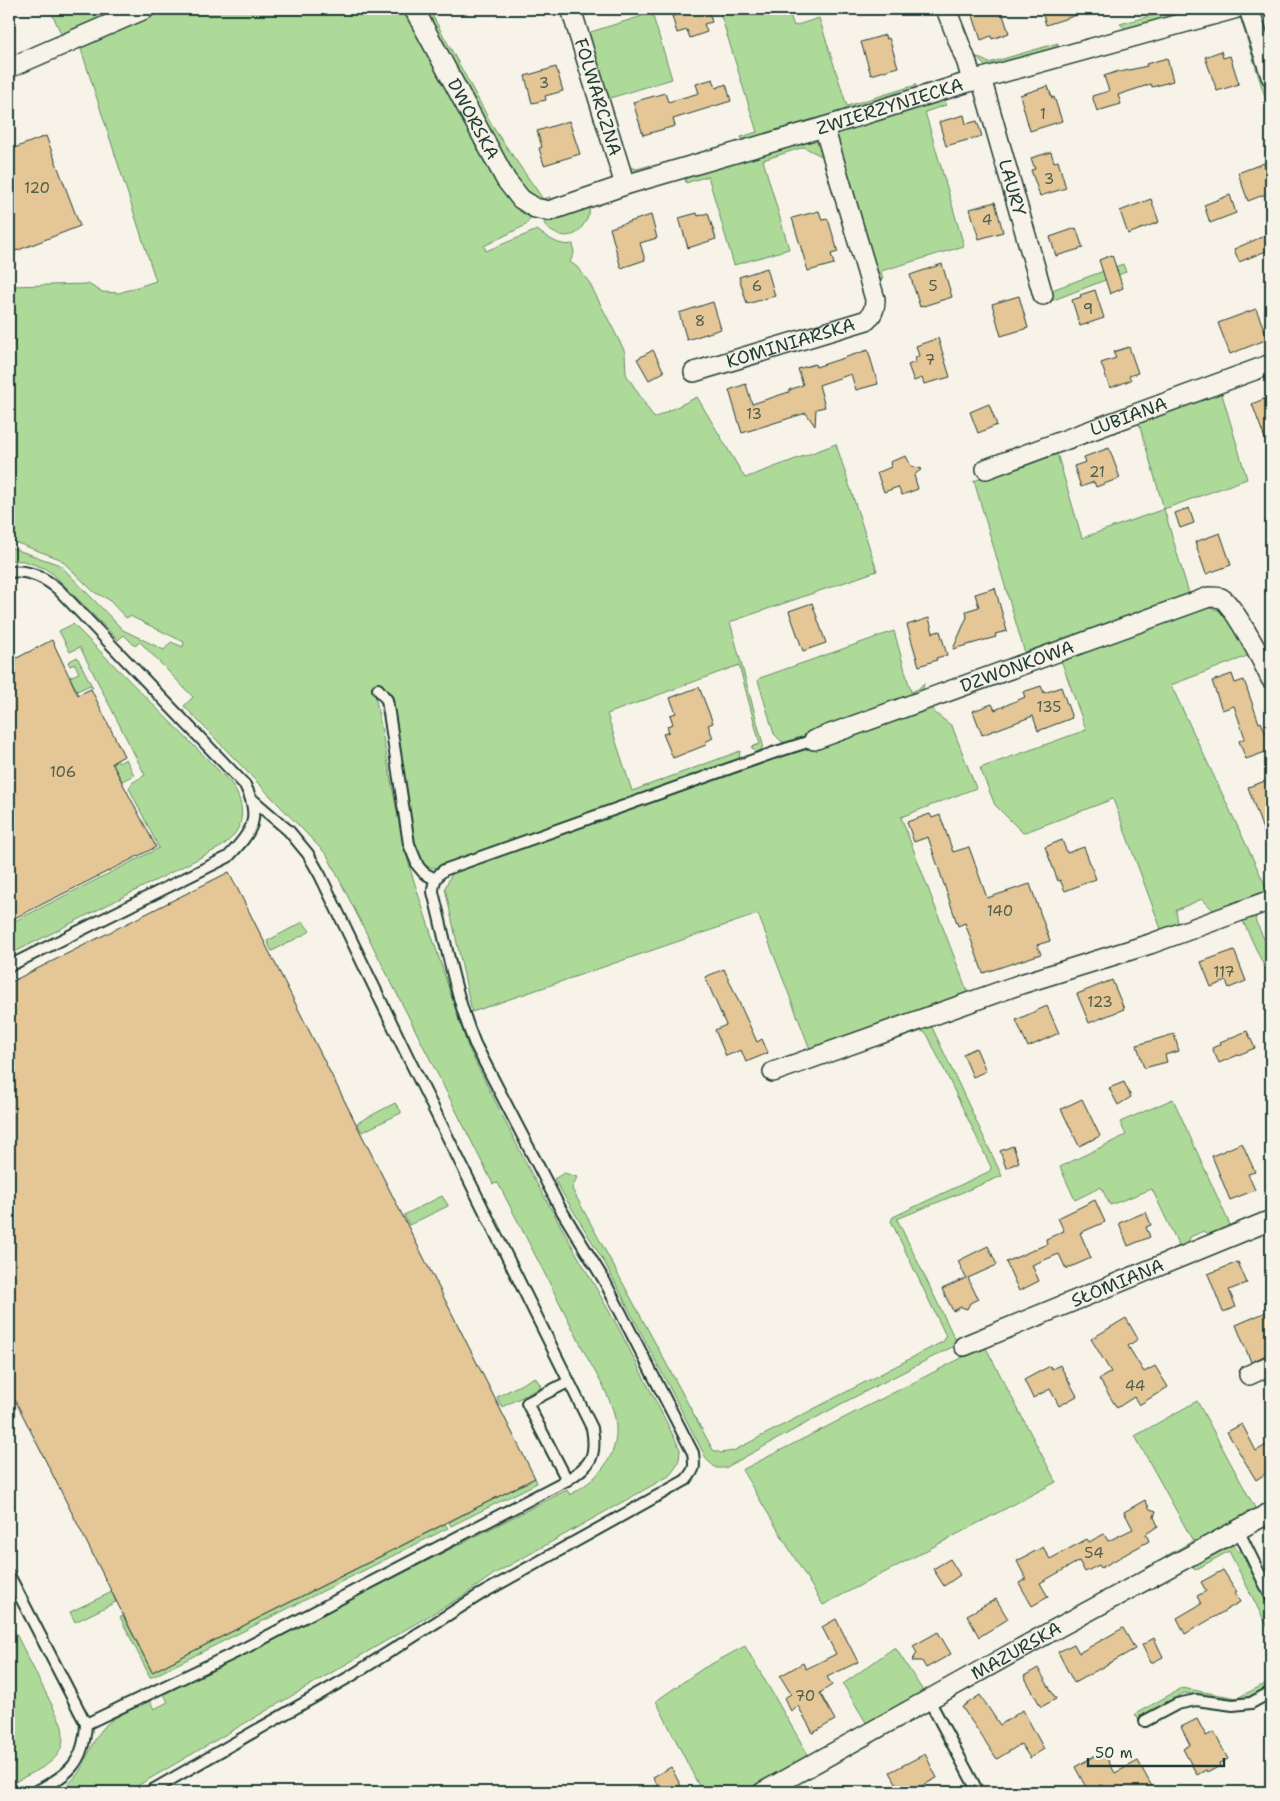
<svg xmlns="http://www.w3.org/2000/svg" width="1280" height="1801" font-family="'Shantell Sans',sans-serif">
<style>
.green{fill:#aeda99;stroke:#668c66}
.building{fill:#e4c697;stroke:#1f3d34}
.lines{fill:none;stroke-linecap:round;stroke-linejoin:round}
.lane-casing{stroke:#1f3d34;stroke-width:14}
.street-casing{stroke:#1f3d34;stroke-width:22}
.lane{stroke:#f7f3e8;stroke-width:10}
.street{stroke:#f7f3e8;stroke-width:19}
.labels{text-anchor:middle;stroke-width:4.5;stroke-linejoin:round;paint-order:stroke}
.number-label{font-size:15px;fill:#505f4d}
.street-label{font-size:18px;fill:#1f3d34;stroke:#f7f3e8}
</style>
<rect width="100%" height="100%" fill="#f7f3e8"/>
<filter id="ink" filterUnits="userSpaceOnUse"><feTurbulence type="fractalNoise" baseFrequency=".02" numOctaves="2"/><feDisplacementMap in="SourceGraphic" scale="10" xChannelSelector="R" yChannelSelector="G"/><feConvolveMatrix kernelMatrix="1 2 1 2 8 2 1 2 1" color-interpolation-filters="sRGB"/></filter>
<g filter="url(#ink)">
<g class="green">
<path d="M 50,9 L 126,9 L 62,36 Z"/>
<path d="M 161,9 L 407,9 L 527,211 L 530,218 L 526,225 L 484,246 L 486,251 L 537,230 C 549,238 559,247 573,244 L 574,253 L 570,262 L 577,267 L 589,282 L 625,352 L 626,374 L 654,418 L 697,397 L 745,478 L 836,444 L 877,571 L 730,622 L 763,744 L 761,751 L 756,752 L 751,747 L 760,744 L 739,665 L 607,714 L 632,791 L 740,751 L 739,760 L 434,868 L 423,865 L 416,851 L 391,693 L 378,685 L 375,695 L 400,828 L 411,872 L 468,1047 L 532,1175 L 618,1327 L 680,1449 C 680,1461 677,1467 669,1476 L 494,1574 L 463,1596 L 127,1792 L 55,1792 C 92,1773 82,1750 106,1725 C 117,1714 136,1708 150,1701 L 154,1709 L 168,1702 L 164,1694 L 567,1490 L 570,1495 C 596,1480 618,1459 616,1427 C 615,1403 598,1378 587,1357 C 558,1299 528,1241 498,1183 L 493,1184 L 327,855 L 184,706 L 193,697 L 140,642 L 135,646 L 124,635 L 118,640 L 53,574 L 44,568 L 24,561 L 9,560 L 9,547 L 60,565 L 123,630 L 164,650 L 171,642 L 183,647 L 184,642 L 130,616 L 126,618 L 108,599 L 94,592 L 60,559 L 9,540 L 9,286 L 88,284 L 102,292 L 119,293 L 156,281 L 79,43 Z"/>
<path d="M 421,9 L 429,9 L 496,132 L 543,199 L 550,197 L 552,203 L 546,204 L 522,191 Z"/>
<path d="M 719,9 L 788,9 L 794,26 L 819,18 L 847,106 L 916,85 L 914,93 L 744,144 L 741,137 L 757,132 Z"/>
<path d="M 1176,9 L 1173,19 L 1127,30 L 1120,24 Z"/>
<path d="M 652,13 L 672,79 L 607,99 L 627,166 L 637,169 L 651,165 L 651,173 C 640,177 633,180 625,168 L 584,34 Z"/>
<path d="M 1240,14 L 1246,18 L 1271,94 L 1271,116 L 1240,17 L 1199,28 Z"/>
<path d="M 1058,43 L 1057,49 L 992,68 L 986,67 L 975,56 L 989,63 Z"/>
<path d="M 942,97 L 945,100 L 946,105 L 925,112 L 964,246 L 881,271 L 883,280 L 878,279 L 834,135 L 836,131 Z"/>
<path d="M 810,138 L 821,145 L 825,158 L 804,147 L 763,160 L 789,249 L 734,265 L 708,176 L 686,183 L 684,176 Z"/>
<path d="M 589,207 C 590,212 589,214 587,219 C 584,224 580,231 575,234 C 564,239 549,233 544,223 L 545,220 L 555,214 Z"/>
<path d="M 1123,264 L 1126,272 L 1051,301 L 1049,291 Z"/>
<path d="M 1221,391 L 1247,479 L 1164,509 L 1190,597 L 1026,657 L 974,481 L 1056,450 L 1082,538 L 1164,509 L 1138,420 Z"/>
<path d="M 1207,607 L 1218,610 L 1226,615 L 1250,655 L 1171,685 L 1268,891 L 1214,911 L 1202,899 L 1176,910 L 1178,924 L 1169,931 L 1089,954 L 1161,929 L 1113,799 L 1023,833 L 995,805 L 980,768 L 1086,730 L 1061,660 Z"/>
<path d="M 73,624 L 231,783 C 247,807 246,829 221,847 L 9,955 L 9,924 L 159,848 L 129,788 L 132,783 L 145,775 L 80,647 L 70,652 L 59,631 Z"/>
<path d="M 894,631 L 911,692 L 918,689 L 924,683 L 922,696 L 789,744 L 781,741 L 774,734 L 758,680 L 760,678 Z"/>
<path d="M 77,657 L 93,688 L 92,688 L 90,685 L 77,691 L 70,677 L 79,673 L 75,664 L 70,666 L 68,662 Z"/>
<path d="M 932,705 L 935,713 L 952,726 L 976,788 L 901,817 L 969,996 L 810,1049 L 758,914 L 472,1012 L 445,888 L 451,875 L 464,865 Z"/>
<path d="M 126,759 L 134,775 L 122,781 L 112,763 L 117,760 L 119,763 Z"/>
<path d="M 1270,908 L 1271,912 L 1269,910 L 1258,914 L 1255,920 L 1271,953 L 1271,981 L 1241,917 Z"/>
<path d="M 303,922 L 310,931 L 309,932 L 272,951 L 267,941 Z"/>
<path d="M 930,1023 L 1002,1176 L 897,1219 L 955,1339 L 980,1329 L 960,1343 L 841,1404 L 725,1468 L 716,1468 L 707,1460 L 606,1265 L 554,1179 L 564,1173 L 577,1177 L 572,1189 L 713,1450 L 721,1453 L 733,1451 L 944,1341 L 946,1336 L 891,1221 L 893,1217 L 990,1171 L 991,1167 L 927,1034 L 922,1031 L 769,1082 L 768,1080 Z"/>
<path d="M 1173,1099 L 1230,1225 L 1235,1224 L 1235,1231 L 1213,1237 L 1204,1231 L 1190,1237 L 1188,1249 L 1176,1254 L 1167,1252 L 1179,1246 L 1152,1189 L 1110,1205 L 1101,1187 L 1075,1200 L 1060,1167 L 1126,1135 L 1120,1122 Z"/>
<path d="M 395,1103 L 401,1111 L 401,1113 L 362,1132 L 357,1123 Z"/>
<path d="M 442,1196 L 448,1205 L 448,1206 L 409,1225 L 404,1215 Z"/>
<path d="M 985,1346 L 1056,1482 L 823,1605 L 742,1470 Z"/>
<path d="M 535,1377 L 541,1386 L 540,1388 L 502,1407 L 497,1397 Z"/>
<path d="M 1197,1401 L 1255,1508 L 1245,1513 L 1246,1518 L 1170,1560 L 1166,1556 L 1193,1541 L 1135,1436 Z"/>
<path d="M 535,1478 L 537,1483 L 451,1526 L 449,1522 Z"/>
<path d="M 445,1524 L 448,1528 L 152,1677 L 150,1677 L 120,1617 L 123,1616 L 152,1672 Z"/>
<path d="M 1231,1544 L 1245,1556 L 1271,1608 L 1271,1634 L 1229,1551 L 1195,1570 L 1190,1562 Z"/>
<path d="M 112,1592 L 116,1602 L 75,1622 L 70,1612 Z"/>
<path d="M 9,1620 L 61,1723 C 71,1760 42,1767 15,1782 L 9,1780 Z"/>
<path d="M 745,1646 L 810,1758 L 752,1792 L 702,1792 L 656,1701 L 702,1669 Z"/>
<path d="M 895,1647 L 923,1691 L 867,1724 L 843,1684 Z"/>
<path d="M 1271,1681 L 1271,1686 L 1241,1701 L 1222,1699 L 1184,1693 L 1138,1719 L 1135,1714 L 1182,1688 L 1237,1698 Z"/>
</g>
<g class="building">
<path d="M 695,9 L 708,9 L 712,22 L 704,24 L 707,32 L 690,38 L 687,30 L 677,33 L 672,16 Z"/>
<path d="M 986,9 L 1001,9 L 1009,33 L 992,39 L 991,36 L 981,40 L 972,13 Z"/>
<path d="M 1041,9 L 1086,9 L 1086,12 L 1046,25 Z"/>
<path d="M 885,35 L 886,39 L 889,38 L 898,67 L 871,75 L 861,42 Z"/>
<path d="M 1221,51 L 1223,58 L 1230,56 L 1239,84 L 1217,91 L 1205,57 Z"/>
<path d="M 1167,58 L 1173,81 L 1152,87 L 1151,84 L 1118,95 L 1121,104 L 1097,111 L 1092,96 L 1109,91 L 1104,76 L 1119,71 L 1120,72 L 1147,66 L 1146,64 Z"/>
<path d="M 556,67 L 563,91 L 545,96 L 546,100 L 532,103 L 525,76 Z"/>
<path d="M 713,79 L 716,88 L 726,84 L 731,101 L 673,119 L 675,126 L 643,135 L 633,102 L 665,93 L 668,102 L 699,93 L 696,84 Z"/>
<path d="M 1048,86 L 1052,98 L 1054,97 L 1062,121 L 1030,131 L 1020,95 Z"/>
<path d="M 964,115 L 966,124 L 977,121 L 982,136 L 946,146 L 939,122 Z"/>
<path d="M 569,121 L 580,154 L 544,165 L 539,148 L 542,147 L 537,131 Z"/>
<path d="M 46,136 L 80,226 L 16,251 L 9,233 L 9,150 Z"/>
<path d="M 1051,152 L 1054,162 L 1058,161 L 1066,188 L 1040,196 L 1031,170 L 1035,169 L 1031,158 Z"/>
<path d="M 1264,163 L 1271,185 L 1271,192 L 1248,201 L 1238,173 Z"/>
<path d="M 1230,195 L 1236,213 L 1210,223 L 1204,205 Z"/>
<path d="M 1151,199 L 1159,222 L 1128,234 L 1120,211 Z"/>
<path d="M 995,202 L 1003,232 L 979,239 L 970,209 Z"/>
<path d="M 819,211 L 822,220 L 828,219 L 838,252 L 831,254 L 834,264 L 808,271 L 792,218 Z"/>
<path d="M 697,213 L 698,216 L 708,213 L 716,239 L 688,248 L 679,218 Z"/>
<path d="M 651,215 L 657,238 L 640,243 L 645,260 L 621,268 L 610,228 Z"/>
<path d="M 1076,228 L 1083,248 L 1056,256 L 1050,237 Z"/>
<path d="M 1271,233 L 1271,249 L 1239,262 L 1234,249 Z"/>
<path d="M 1112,255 L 1123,288 L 1110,294 L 1099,260 Z"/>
<path d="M 942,264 L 952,297 L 920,307 L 910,275 Z"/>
<path d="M 767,268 L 775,296 L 747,304 L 739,277 Z"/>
<path d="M 1095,290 L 1104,318 L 1080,326 L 1072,300 L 1081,297 L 1080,295 Z"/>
<path d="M 1019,296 L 1028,328 L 1001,336 L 992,304 Z"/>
<path d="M 713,302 L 721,329 L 687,340 L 679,313 Z"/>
<path d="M 1256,309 L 1268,339 L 1230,354 L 1218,323 Z"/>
<path d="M 938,338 L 950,377 L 924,384 L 922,378 L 914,381 L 908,365 L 916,362 L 915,358 L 919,356 L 916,346 Z"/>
<path d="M 1129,347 L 1138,373 L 1129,376 L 1131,380 L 1110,388 L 1101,363 L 1116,358 L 1113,352 Z"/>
<path d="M 653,350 L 664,372 L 649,380 L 637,359 Z"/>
<path d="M 868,350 L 878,384 L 856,390 L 851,374 L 819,385 L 825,407 L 816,409 L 815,426 L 806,413 L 742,433 L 729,390 L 746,384 L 752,404 L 789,392 L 789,390 L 803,385 L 798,369 L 815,364 L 816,367 Z"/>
<path d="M 1271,396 L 1271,452 L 1270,452 L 1252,404 Z"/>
<path d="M 989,404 L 997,425 L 978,433 L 970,412 Z"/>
<path d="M 1109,448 L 1120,478 L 1096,487 L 1094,482 L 1081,487 L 1074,466 L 1086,462 L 1084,457 Z"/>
<path d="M 906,456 L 911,466 L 922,469 L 914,475 L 918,489 L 902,495 L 898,487 L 884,492 L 877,473 L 891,467 L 890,462 Z"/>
<path d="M 1189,508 L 1194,523 L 1180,528 L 1175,513 Z"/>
<path d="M 1220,533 L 1231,565 L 1206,574 L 1195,542 Z"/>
<path d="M 995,588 L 1007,631 L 995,634 L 996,637 L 953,649 L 967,617 L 966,611 L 979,607 L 975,594 Z"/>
<path d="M 812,603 L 826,643 L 803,651 L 789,611 Z"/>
<path d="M 929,618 L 933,633 L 940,631 L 947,655 L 936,658 L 937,660 L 919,666 L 907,625 Z"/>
<path d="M 52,640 L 78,695 L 91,689 L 124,756 L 112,763 L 156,847 L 9,921 L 9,662 Z"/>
<path d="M 1232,674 L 1235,683 L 1244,680 L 1259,723 L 1261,722 L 1271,746 L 1271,750 L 1246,759 L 1239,741 L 1245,738 L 1234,706 L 1222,710 L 1212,681 Z"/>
<path d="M 1041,686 L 1044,693 L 1061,687 L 1072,718 L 1038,731 L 1033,716 L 982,735 L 973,711 L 992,704 L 995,710 L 1025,697 L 1023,692 Z"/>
<path d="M 699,687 L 713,723 L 708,725 L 713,738 L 705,742 L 706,745 L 673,758 L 663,734 L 669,732 L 667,726 L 673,724 L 670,715 L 676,713 L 670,698 Z"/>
<path d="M 1271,779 L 1271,847 L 1269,847 L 1248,787 Z"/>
<path d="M 930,814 L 932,818 L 940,815 L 953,852 L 969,847 L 987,898 L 1030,884 L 1050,941 L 1037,945 L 1041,954 L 983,973 L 965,923 L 958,926 L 928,837 L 914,842 L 907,822 Z"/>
<path d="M 1062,840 L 1067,853 L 1084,847 L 1096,879 L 1065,891 L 1060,880 L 1058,881 L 1045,847 Z"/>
<path d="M 229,872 L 535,1478 L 152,1672 L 9,1388 L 9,983 Z"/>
<path d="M 1234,950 L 1246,981 L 1229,988 L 1226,981 L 1211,987 L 1201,962 Z"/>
<path d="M 724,969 L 757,1042 L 762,1039 L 768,1053 L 746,1062 L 741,1050 L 726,1056 L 715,1030 L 726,1025 L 705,977 Z"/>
<path d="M 1112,980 L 1124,1009 L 1089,1023 L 1077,994 Z"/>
<path d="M 1047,1006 L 1059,1033 L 1028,1047 L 1016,1020 Z"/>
<path d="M 1247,1031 L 1255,1048 L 1219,1063 L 1212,1048 L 1221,1044 L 1220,1042 Z"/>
<path d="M 1174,1034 L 1179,1051 L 1165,1055 L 1167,1062 L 1144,1068 L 1137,1045 Z"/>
<path d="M 976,1048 L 986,1071 L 973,1077 L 963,1054 Z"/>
<path d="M 1124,1082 L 1131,1097 L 1118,1105 L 1109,1088 Z"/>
<path d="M 1082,1099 L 1100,1136 L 1079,1146 L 1061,1109 Z"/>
<path d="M 1242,1143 L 1255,1172 L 1248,1174 L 1255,1190 L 1230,1200 L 1212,1156 Z"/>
<path d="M 1013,1146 L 1019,1162 L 1006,1168 L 1000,1151 Z"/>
<path d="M 1095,1200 L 1105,1222 L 1080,1233 L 1091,1258 L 1066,1269 L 1059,1254 L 1032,1265 L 1039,1281 L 1019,1291 L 1006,1262 L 1047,1244 L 1046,1239 L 1064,1231 L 1058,1218 Z"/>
<path d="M 1146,1212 L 1151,1225 L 1146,1227 L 1150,1237 L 1128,1246 L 1119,1223 Z"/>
<path d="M 988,1246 L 997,1265 L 968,1278 L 978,1299 L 970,1303 L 967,1309 L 961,1307 L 953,1311 L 942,1289 L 966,1278 L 958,1261 Z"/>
<path d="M 1238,1262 L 1247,1283 L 1229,1290 L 1236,1307 L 1223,1312 L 1208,1274 Z"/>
<path d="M 1271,1310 L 1271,1353 L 1251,1362 L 1236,1325 Z"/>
<path d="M 1126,1318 L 1138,1339 L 1128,1346 L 1144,1372 L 1155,1366 L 1168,1387 L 1139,1405 L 1134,1397 L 1117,1408 L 1099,1379 L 1111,1372 L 1091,1339 Z"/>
<path d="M 1060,1365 L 1077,1396 L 1059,1406 L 1050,1389 L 1033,1398 L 1024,1380 L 1050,1366 L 1052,1369 Z"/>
<path d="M 1242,1424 L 1256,1451 L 1266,1445 L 1271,1453 L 1271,1470 L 1256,1480 L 1227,1432 Z"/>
<path d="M 1145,1500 L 1150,1509 L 1156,1511 L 1154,1517 L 1158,1526 L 1146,1534 L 1149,1541 L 1101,1568 L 1099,1565 L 1085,1572 L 1079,1561 L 1040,1583 L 1048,1597 L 1032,1606 L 1019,1583 L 1026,1579 L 1017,1561 L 1043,1547 L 1050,1559 L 1087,1539 L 1089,1542 L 1104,1534 L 1108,1541 L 1133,1529 L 1124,1512 Z"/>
<path d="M 950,1559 L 960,1575 L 944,1586 L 933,1569 Z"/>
<path d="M 1223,1570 L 1237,1592 L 1235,1593 L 1240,1602 L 1185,1634 L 1177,1618 L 1201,1604 L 1197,1596 L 1206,1591 L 1201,1582 Z"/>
<path d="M 996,1599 L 1008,1619 L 979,1637 L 967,1615 Z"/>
<path d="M 836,1619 L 858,1662 L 827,1677 L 832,1685 L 820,1693 L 835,1720 L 813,1733 L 798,1706 L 791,1711 L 784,1698 L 791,1694 L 780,1676 L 803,1663 L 806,1669 L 836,1654 L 822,1627 Z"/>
<path d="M 1123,1628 L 1135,1649 L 1074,1683 L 1058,1652 L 1074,1644 L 1079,1653 Z"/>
<path d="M 938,1632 L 951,1654 L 926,1668 L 922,1661 L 912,1661 L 917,1653 L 913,1646 Z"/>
<path d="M 1154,1638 L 1163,1657 L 1151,1663 L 1142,1645 Z"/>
<path d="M 1038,1668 L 1056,1699 L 1041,1707 L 1024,1676 Z"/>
<path d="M 980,1695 L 1000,1725 L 1023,1710 L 1044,1749 L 1030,1758 L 1021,1744 L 997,1759 L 962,1707 Z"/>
<path d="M 1197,1719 L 1206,1736 L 1214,1732 L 1228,1759 L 1219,1763 L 1220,1766 L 1207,1773 L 1206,1770 L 1197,1775 L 1183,1749 L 1190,1745 L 1181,1727 Z"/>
<path d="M 1103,1751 L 1115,1773 L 1138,1761 L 1155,1792 L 1128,1792 L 1111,1790 L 1101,1785 L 1088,1791 L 1075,1767 Z"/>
<path d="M 925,1754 L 937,1778 L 910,1792 L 901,1792 L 890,1772 Z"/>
<path d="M 671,1767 L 684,1792 L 661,1792 L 653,1777 Z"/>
</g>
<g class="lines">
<defs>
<g id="lane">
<path d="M 9,572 C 28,569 44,577 58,589 L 245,785 C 262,818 252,832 228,857 L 9,966"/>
<path d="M 378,689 L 387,700 L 409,844 L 418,866 L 424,873 L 435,879"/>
<path d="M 567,1480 L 527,1403 L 568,1382"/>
<path d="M 1238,1530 L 1271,1597"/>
<path d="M 9,1575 L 86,1724 C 84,1764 68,1775 35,1792"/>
<path d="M 929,1700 L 978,1792"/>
<path d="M 1145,1721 L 1177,1704 L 1196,1700 L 1233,1705 L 1251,1703 L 1271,1692"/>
<path d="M 86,1724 L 247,1647 L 567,1480 C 591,1465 597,1457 592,1428 L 407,1055 L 320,875 L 308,854 L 289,831 L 253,800"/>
<path d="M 149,1792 L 351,1676 L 481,1594 L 686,1480 C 695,1469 695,1467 693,1453 L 604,1280 L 560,1208 L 475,1044 C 455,996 446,942 433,892 C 433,882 436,876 444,870 L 773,753 L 814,740"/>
</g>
<g id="street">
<path id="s1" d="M 414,9 L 506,180 L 521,199 L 535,208 L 549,211 L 625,185 L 824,127 L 972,81 L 1234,9"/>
<path id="s2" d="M 571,9 L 625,185"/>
<path d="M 946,9 L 967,63 L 972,81"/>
<path d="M 1249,9 L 1271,76"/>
<path d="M 9,68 L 145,9"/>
<path id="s3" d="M 981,78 L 1043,295"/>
<path id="s4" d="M 694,372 L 867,320 C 873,313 875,309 875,299 L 824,127"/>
<path id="s5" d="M 986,469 L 1271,364"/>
<path id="s6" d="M 814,740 L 1209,597 C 1212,597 1218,597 1221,598 C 1233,603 1264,664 1271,679"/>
<path d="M 773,1072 L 1021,984 L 1150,944 L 1271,900"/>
<path id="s7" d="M 964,1346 L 1271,1220"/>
<path d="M 1249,1375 L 1271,1365"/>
<path id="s8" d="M 763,1792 L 1050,1632 L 1271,1512"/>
</g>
</defs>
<use href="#lane" class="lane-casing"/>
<use href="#street" class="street-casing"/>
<use href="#lane" class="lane"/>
<use href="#street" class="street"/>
</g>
</g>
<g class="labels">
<g class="number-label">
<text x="544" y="88">3</text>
<text x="1043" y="119">1</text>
<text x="1049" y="184">3</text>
<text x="37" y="193">120</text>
<text x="987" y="225">4</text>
<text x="757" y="291">6</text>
<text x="933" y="291">5</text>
<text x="1088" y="314">9</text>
<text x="700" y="326">8</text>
<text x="930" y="365">7</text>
<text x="754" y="419">13</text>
<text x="1097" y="477">21</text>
<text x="1049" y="712">135</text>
<text x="63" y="777">106</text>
<text x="1000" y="916">140</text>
<text x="1224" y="977">117</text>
<text x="1100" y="1007">123</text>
<text x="1135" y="1391">44</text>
<text x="1094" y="1558">54</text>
<text x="805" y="1701">70</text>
</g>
<g class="street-label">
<text dy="6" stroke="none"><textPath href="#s2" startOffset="92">FOLWARCZNA</textPath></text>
<text dy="6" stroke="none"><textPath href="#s1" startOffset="606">ZWIERZYNIECKA</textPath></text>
<text dy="6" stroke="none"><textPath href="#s1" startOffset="125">DWORSKA</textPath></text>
<text dy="6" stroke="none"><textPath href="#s3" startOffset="114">LAURY</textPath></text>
<text dy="6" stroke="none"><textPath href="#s4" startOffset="101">KOMINIARSKA</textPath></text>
<text dy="6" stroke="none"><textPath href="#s5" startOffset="152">LUBIANA</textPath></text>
<text dy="6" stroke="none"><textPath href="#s6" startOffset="216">DZWONKOWA</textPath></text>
<text dy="6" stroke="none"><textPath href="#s7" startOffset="166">SŁOMIANA</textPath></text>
<text dy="6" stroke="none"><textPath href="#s8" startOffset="290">MAZURSKA</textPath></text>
</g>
</g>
<rect width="1280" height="1801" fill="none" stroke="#f7f3e8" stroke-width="30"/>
<rect x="15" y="15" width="1250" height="1771" fill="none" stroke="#1f3d34" stroke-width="2" filter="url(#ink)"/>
<path d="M1088 1758v8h136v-8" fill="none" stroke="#1f3d34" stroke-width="2.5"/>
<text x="1095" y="1758" font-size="15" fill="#1f3d34" stroke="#f7f3e8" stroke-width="4" paint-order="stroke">50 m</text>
</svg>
